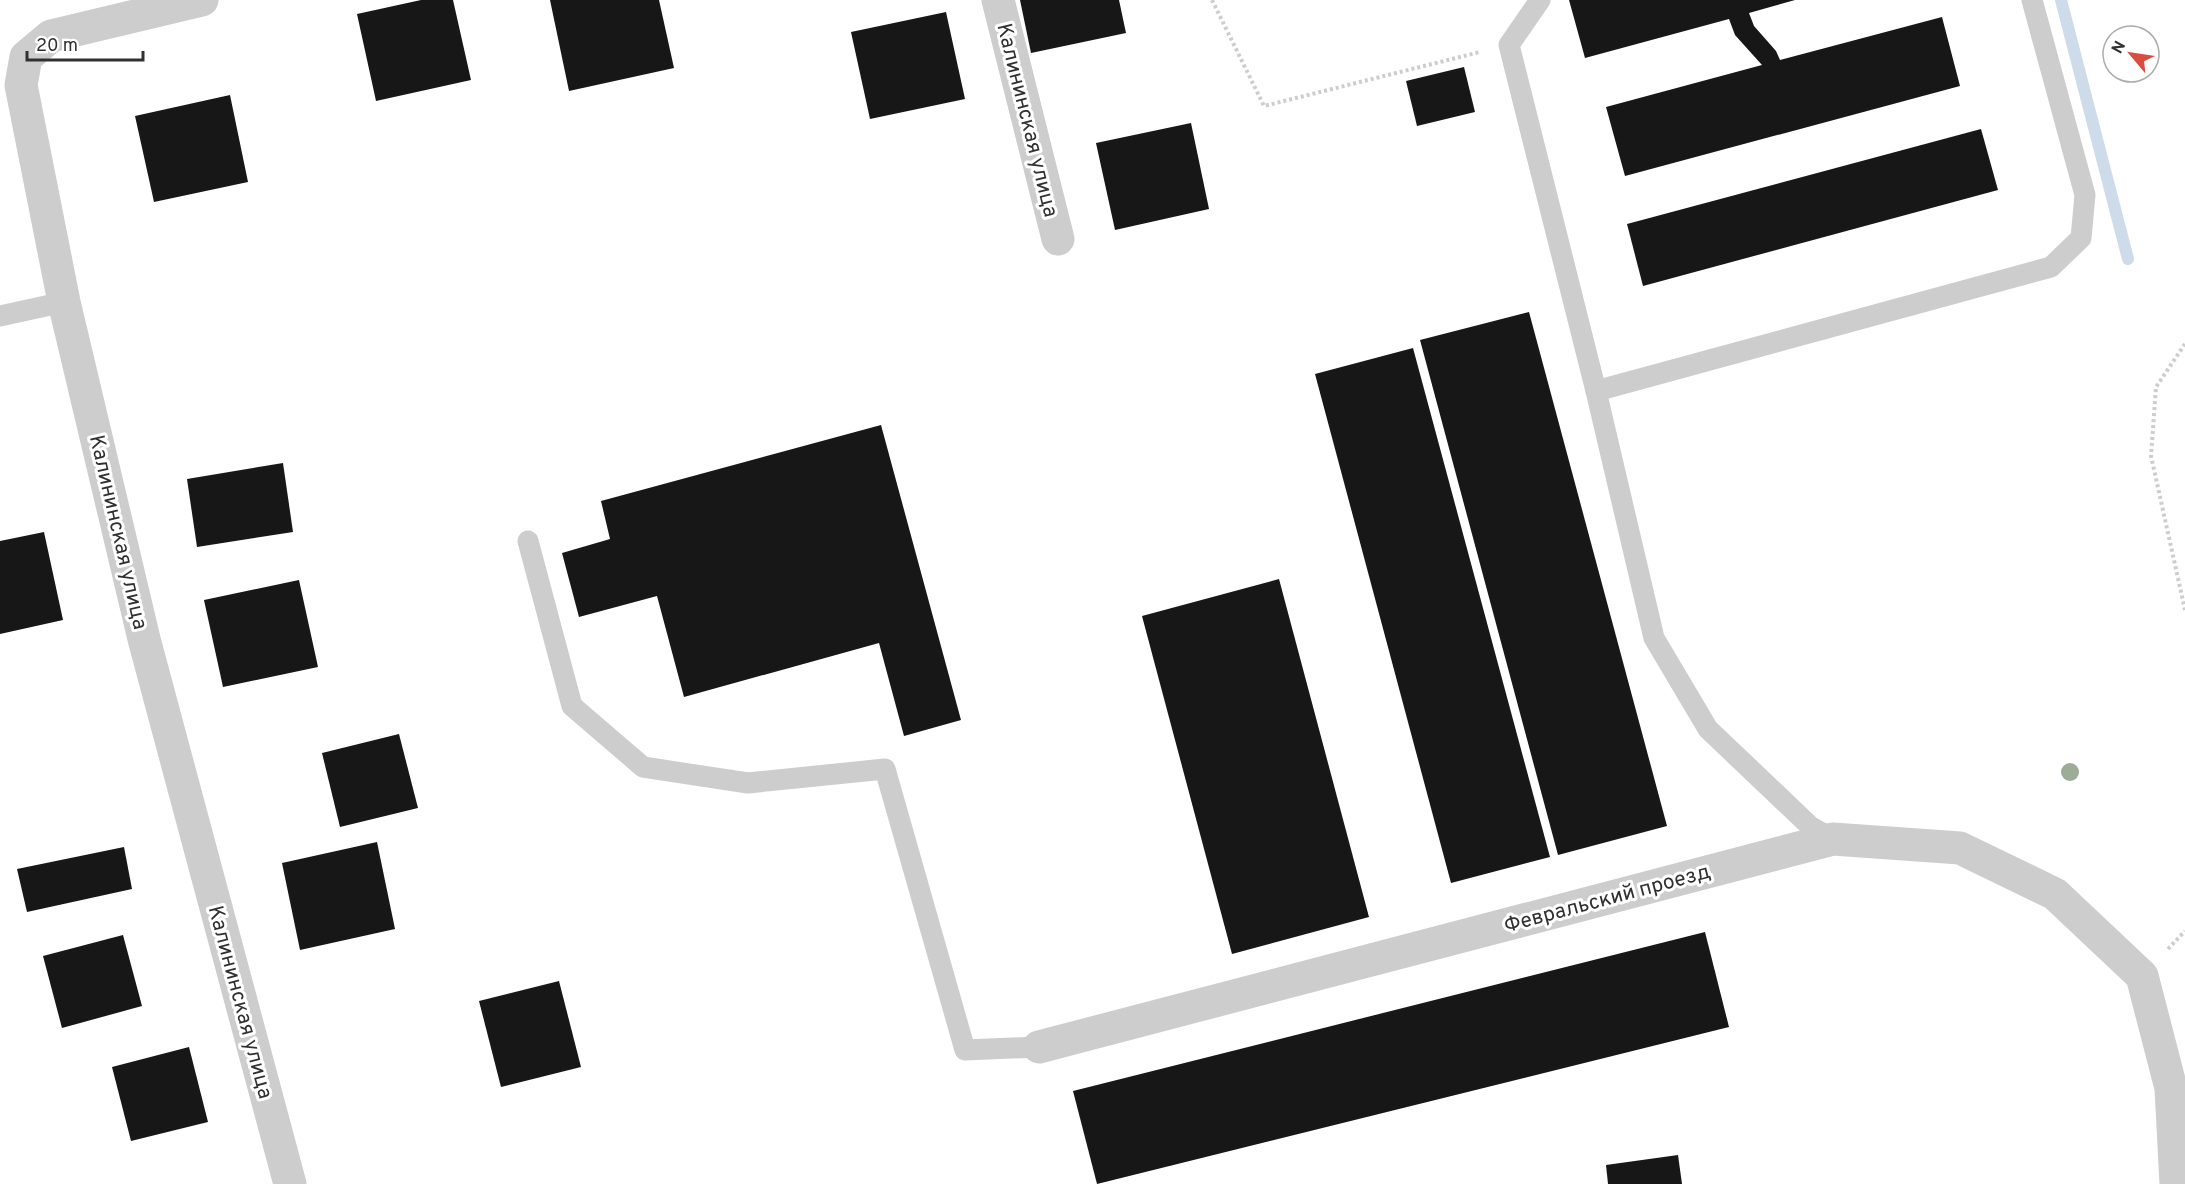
<svg xmlns="http://www.w3.org/2000/svg" width="2185" height="1184" font-family="Overpass,sans-serif">
<style>
.lines{fill:none;stroke-linecap:round;stroke-linejoin:round}
.stream{stroke:#cddbea;stroke-width:12}
.building{fill:#171717}
.path{stroke:#cdcdcd;stroke-width:4;stroke-dasharray:3 3;stroke-linecap:butt}
.service{stroke:#cdcdcd;stroke-width:21}
.minor{stroke:#cdcdcd;stroke-width:33}
.tree{fill:#9dac96}
.labels{text-anchor:middle;stroke-width:6;stroke-linejoin:round;paint-order:stroke}
.street-label{font-size:21px;fill:#303030;stroke:#fff}
</style>
<rect width="100%" height="100%" fill="#fff"/>
<g class="lines">
<path class="stream" d="M 2061,0 L 2128,259"/>
</g>
<g class="building">
<path d="M 421,0 L 453,0 L 471,80 L 376,101 L 357,14 Z"/>
<path d="M 550,0 L 659,0 L 674,68 L 569,91 Z"/>
<path d="M 1020,0 L 1119,0 L 1126,33 L 1031,53 Z"/>
<path d="M 1569,0 L 1795,0 L 1749,13 L 1754,26 L 1776,51 L 1780,60 L 1942,17 L 1960,86 L 1625,176 L 1606,107 L 1762,65 L 1735,35 L 1729,19 L 1585,58 Z"/>
<path d="M 946,12 L 965,99 L 870,119 L 851,32 Z"/>
<path d="M 1464,67 L 1475,112 L 1417,126 L 1406,81 Z"/>
<path d="M 230,95 L 248,182 L 154,202 L 135,116 Z"/>
<path d="M 1191,123 L 1209,209 L 1115,230 L 1096,143 Z"/>
<path d="M 1981,129 L 1998,190 L 1643,286 L 1627,224 Z"/>
<path d="M 1529,312 L 1667,826 L 1558,855 L 1420,340 Z"/>
<path d="M 1413,348 L 1550,857 L 1451,883 L 1315,374 Z"/>
<path d="M 881,425 L 961,720 L 904,736 L 879,643 L 684,697 L 657,596 L 579,617 L 562,553 L 610,539 L 601,501 Z"/>
<path d="M 283,463 L 293,532 L 197,547 L 187,479 Z"/>
<path d="M 44,532 L 63,620 L 0,634 L 0,541 Z"/>
<path d="M 1279,579 L 1369,917 L 1232,954 L 1142,616 Z"/>
<path d="M 299,580 L 318,667 L 223,687 L 204,600 Z"/>
<path d="M 399,734 L 418,808 L 340,827 L 322,753 Z"/>
<path d="M 377,842 L 395,929 L 300,950 L 282,863 Z"/>
<path d="M 124,847 L 132,889 L 27,912 L 17,869 Z"/>
<path d="M 1705,932 L 1729,1027 L 1097,1184 L 1073,1091 Z"/>
<path d="M 123,935 L 142,1006 L 62,1028 L 43,956 Z"/>
<path d="M 559,981 L 581,1067 L 501,1087 L 479,1001 Z"/>
<path d="M 189,1047 L 208,1122 L 131,1141 L 112,1067 Z"/>
<path d="M 1678,1155 L 1682,1184 L 1608,1184 L 1606,1165 Z"/>
</g>
<g class="lines">
<g class="path">
<path d="M 1212,0 L 1264,106 L 1480,52"/>
<path d="M 2185,344 L 2156,387 L 2151,456 L 2185,610"/>
<path d="M 2168,949 L 2185,931"/>
</g>
<g class="service">
<path d="M 1540,0 L 1509,45 L 1596,391 L 1654,638 L 1708,729 L 1811,827 L 1833,839"/>
<path d="M 0,316 L 64,302"/>
<path d="M 1596,391 L 2051,267 L 2081,238 L 2085,195 L 2032,0"/>
<path d="M 528,541 L 572,706 L 643,767 L 748,783 L 885,769 L 965,1050 L 1039,1047"/>
</g>
<g class="minor">
<path d="M 202,0 L 51,36 L 26,57 L 21,85 L 64,302 L 144,639 L 290,1184"/>
<path d="M 998,0 L 1058,239"/>
<path d="M 1039,1047 L 1833,839 L 1960,848 L 2055,894 L 2142,976 L 2171,1088 L 2176,1184"/>
</g>
</g>
<circle class="tree" cx="2070" cy="772" r="9"/>
<g class="labels">
<g class="street-label">
<text transform="translate(1028 120) rotate(76)" y="7">Калининская улица</text>
<text transform="translate(119 532) rotate(77)" y="7">Калининская улица</text>
<text transform="translate(1607 898) rotate(-15)" y="7">Февральский проезд</text>
<text transform="translate(241 1002) rotate(75)" y="7">Калининская улица</text>
</g>
</g>
<g transform="translate(2131 54) rotate(299)"><circle r="28" fill="#ffffff" stroke="#acacac" stroke-width="1.5"/>
<path d="M0-4.5L10 22L0 15L-10 22Z" fill="#d94c40"/>
<text y="-9" font-size="16" font-weight="bold" text-anchor="middle" fill="#303030">N</text>
</g>
<path d="M27 51v9h116v-9" fill="none" stroke="#303030" stroke-width="3"/>
<text x="36" y="51" font-size="18" fill="#303030" stroke="#ffffff" stroke-width="4.5" paint-order="stroke">20 m</text>
</svg>
